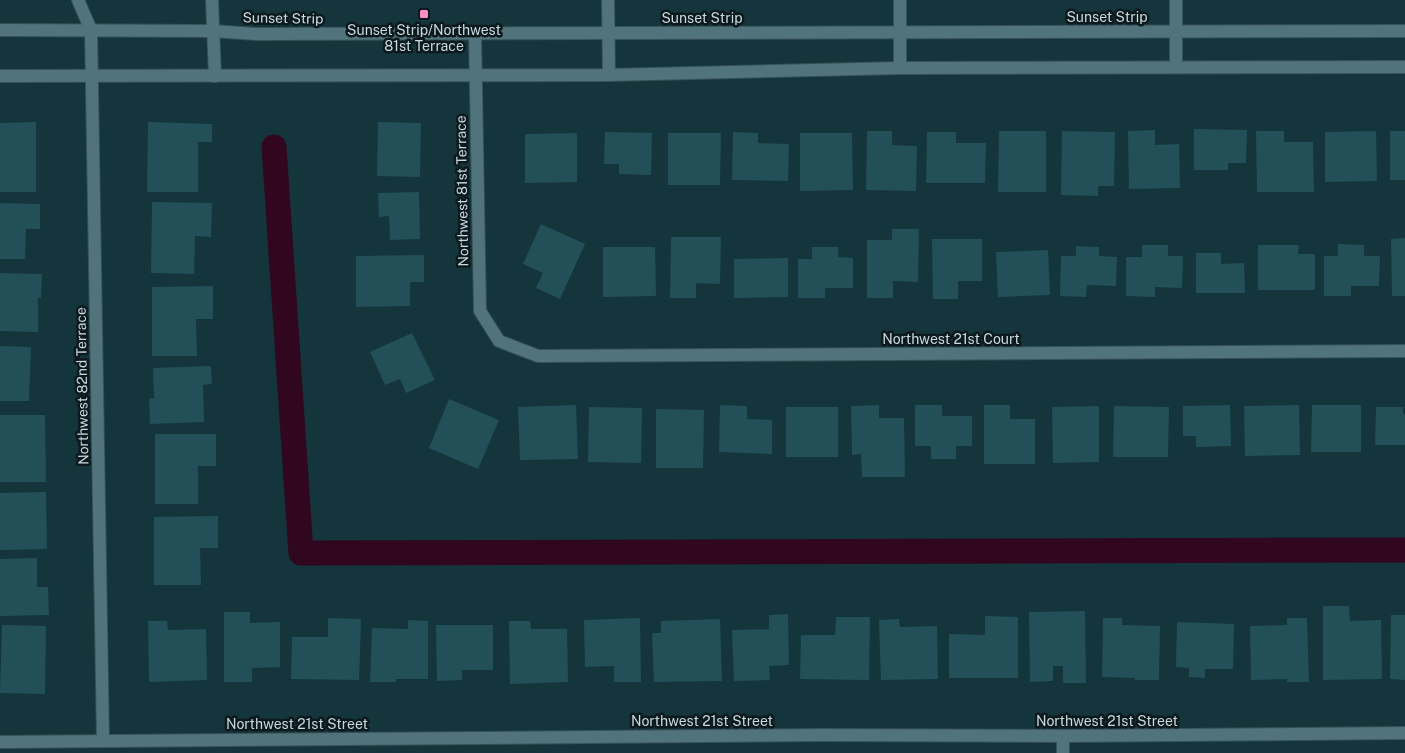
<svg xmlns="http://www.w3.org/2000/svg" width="1405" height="753" font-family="'Public Sans',sans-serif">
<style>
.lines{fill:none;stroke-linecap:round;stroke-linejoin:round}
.canal{stroke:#31061f;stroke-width:25}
.building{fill:#234f58}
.service-casing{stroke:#385158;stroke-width:14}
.minor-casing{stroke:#385158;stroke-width:14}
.tertiary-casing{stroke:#385158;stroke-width:14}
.service{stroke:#51737b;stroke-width:12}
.minor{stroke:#51737b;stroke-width:12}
.tertiary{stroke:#51737b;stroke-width:12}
.poi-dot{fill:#fa8fc7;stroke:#0d1a1d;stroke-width:2}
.labels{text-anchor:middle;stroke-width:5;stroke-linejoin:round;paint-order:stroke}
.street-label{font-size:14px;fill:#c9dadf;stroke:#0d1a1d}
.poi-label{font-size:14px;fill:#c9dadf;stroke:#0d1a1d}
</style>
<rect width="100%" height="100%" fill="#14353c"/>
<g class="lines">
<path class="canal" d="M 274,147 L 301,553 L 1405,550"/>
</g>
<g class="building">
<path d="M 36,122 L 36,192 L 0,192 L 0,123 Z"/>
<path d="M 148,122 L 212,124 L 212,142 L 198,142 L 198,192 L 147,192 Z"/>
<path d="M 378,122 L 421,123 L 420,177 L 377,176 Z"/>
<path d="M 1194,129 L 1247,130 L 1246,163 L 1228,163 L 1228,170 L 1194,170 Z"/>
<path d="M 1155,130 L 1155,145 L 1179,144 L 1180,188 L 1129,189 L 1128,131 Z"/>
<path d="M 867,131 L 892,131 L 892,145 L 917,146 L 916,191 L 866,190 Z"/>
<path d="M 999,131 L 1046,131 L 1046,192 L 998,192 Z"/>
<path d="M 1062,131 L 1115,132 L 1114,186 L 1098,186 L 1098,196 L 1061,195 Z"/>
<path d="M 1256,131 L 1284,131 L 1284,142 L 1313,142 L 1314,192 L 1257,192 Z"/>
<path d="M 1376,131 L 1377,181 L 1325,182 L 1325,132 Z"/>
<rect x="1390" y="131" width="15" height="49"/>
<path d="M 605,132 L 652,133 L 651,175 L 619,174 L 619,164 L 604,164 Z"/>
<path d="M 733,132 L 758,133 L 758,143 L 789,144 L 788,181 L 732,180 Z"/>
<path d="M 927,132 L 956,132 L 956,143 L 986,143 L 985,183 L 926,183 Z"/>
<path d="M 577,133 L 577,182 L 525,183 L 525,134 Z"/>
<path d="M 668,133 L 721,133 L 720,185 L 668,185 Z"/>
<path d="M 800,133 L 852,133 L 853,190 L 800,191 Z"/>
<path d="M 419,192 L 420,239 L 390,240 L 389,216 L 379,217 L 378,193 Z"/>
<path d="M 152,202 L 212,203 L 211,237 L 195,236 L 194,274 L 151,273 Z"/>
<path d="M 0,203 L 40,204 L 40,229 L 26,229 L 25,259 L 0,259 Z"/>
<path d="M 541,224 L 585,244 L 560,299 L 536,288 L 543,273 L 523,264 Z"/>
<path d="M 892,229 L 919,229 L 918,282 L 893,281 L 893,298 L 867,298 L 867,240 L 892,240 Z"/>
<path d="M 671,237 L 721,237 L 720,284 L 696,283 L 696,298 L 670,298 Z"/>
<path d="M 1405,238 L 1405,296 L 1392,296 L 1391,239 Z"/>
<path d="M 932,239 L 982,239 L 982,281 L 958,281 L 958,299 L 933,299 Z"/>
<path d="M 1338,244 L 1364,245 L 1364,256 L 1380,256 L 1379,286 L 1351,286 L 1351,296 L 1324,296 L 1324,256 L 1338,256 Z"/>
<path d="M 1142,245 L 1168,245 L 1168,256 L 1183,256 L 1182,288 L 1155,287 L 1155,297 L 1126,296 L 1126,257 L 1142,257 Z"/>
<path d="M 1258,245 L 1299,245 L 1298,254 L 1315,254 L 1315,290 L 1258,290 Z"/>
<path d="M 1076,246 L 1099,247 L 1099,256 L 1117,257 L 1116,286 L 1087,285 L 1086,297 L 1060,296 L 1061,256 L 1076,256 Z"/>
<path d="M 603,247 L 655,247 L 656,296 L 603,297 Z"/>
<path d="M 812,247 L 838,247 L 838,257 L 853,258 L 853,288 L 825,288 L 825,298 L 798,298 L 798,259 L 812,259 Z"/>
<path d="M 1048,250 L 1050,295 L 998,297 L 996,252 Z"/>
<path d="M 1196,253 L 1221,253 L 1221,264 L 1244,263 L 1245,293 L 1196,293 Z"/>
<path d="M 424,255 L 424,282 L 410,282 L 410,306 L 356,307 L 356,256 Z"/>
<path d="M 788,258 L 788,297 L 734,298 L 734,259 Z"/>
<path d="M 0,273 L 42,274 L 41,298 L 38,298 L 38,332 L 0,331 Z"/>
<path d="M 213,286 L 213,319 L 196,319 L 197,356 L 152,356 L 152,287 Z"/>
<path d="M 412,333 L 435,380 L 406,393 L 400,379 L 385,385 L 370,352 Z"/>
<path d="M 0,346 L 31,347 L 29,401 L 0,401 Z"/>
<path d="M 211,366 L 212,384 L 203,385 L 204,422 L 150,424 L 149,399 L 154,398 L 153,368 Z"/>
<path d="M 449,399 L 499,420 L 478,469 L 429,448 Z"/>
<path d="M 576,405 L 578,459 L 520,460 L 518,407 Z"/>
<path d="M 720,405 L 747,406 L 747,419 L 772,420 L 772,454 L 719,452 Z"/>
<path d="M 879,405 L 879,418 L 904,418 L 905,477 L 862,477 L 861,454 L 852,455 L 851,406 Z"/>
<path d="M 915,405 L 942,405 L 942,416 L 972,416 L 972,446 L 956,446 L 956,459 L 931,459 L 931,446 L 915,446 Z"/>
<path d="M 984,405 L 1010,405 L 1010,419 L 1035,419 L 1035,464 L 984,464 Z"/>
<path d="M 1230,405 L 1231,446 L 1196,447 L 1196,436 L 1183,436 L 1183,406 Z"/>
<path d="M 1299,405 L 1300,455 L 1245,456 L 1244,406 Z"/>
<path d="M 1312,405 L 1361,405 L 1361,452 L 1311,452 Z"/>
<path d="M 1099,406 L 1099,462 L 1053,463 L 1052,407 Z"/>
<path d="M 1114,406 L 1169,407 L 1168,457 L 1113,457 Z"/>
<path d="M 589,407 L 642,408 L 641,463 L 588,462 Z"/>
<rect x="786" y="407" width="52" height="50"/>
<path d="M 1376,407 L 1403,407 L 1403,414 L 1405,414 L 1405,445 L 1375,445 Z"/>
<path d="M 656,409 L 704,410 L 703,468 L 656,468 Z"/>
<path d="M 0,415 L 45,415 L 46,482 L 0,482 Z"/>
<path d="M 155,434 L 216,434 L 216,466 L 198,466 L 198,504 L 155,504 Z"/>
<path d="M 46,492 L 47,549 L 0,550 L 0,493 Z"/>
<path d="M 218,516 L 218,548 L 200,548 L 201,585 L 154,585 L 154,517 Z"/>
<path d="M 37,558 L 37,587 L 48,587 L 49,615 L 0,616 L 0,559 Z"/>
<path d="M 1323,606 L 1349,606 L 1350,621 L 1381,620 L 1382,679 L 1323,680 Z"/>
<path d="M 1085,611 L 1086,683 L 1063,683 L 1063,666 L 1053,666 L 1053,681 L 1030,682 L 1029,612 Z"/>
<path d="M 224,612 L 250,612 L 250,623 L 280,622 L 280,667 L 252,668 L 252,682 L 224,682 Z"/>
<path d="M 788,614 L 789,665 L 769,666 L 770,680 L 734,681 L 732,630 L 769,629 L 769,615 Z"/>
<path d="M 1391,615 L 1405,615 L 1405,680 L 1390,679 Z"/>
<path d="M 985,616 L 1018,617 L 1018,678 L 949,678 L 949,634 L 985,635 Z"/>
<path d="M 836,617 L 870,617 L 869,680 L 800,679 L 801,635 L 835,635 Z"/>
<path d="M 328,618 L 361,619 L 359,680 L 291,679 L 292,637 L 328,637 Z"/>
<path d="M 640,618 L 641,682 L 614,682 L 614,666 L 585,667 L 584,620 Z"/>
<path d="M 1103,618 L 1122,618 L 1122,625 L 1160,626 L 1159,680 L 1135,680 L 1135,678 L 1102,677 Z"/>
<path d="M 1287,618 L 1307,618 L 1309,682 L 1287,682 L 1287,679 L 1251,680 L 1250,626 L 1287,625 Z"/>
<path d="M 720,619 L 722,681 L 654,682 L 652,633 L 661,633 L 661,621 Z"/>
<path d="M 899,619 L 900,627 L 937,626 L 938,679 L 881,680 L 879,620 Z"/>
<path d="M 408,620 L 428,621 L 428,679 L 396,679 L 396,682 L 370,682 L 372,628 L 408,629 Z"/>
<path d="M 148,621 L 167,621 L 168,630 L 206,629 L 207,680 L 149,682 Z"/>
<path d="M 509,621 L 530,621 L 531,629 L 567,629 L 568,682 L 510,684 Z"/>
<path d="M 1177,622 L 1234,624 L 1233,669 L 1205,669 L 1205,678 L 1189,677 L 1189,668 L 1176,667 Z"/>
<path d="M 2,625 L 46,626 L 45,694 L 0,693 Z"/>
<path d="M 436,625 L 493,625 L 493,670 L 462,670 L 462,680 L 437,681 Z"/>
</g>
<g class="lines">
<defs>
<path id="service" d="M 78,0 L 91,30"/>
<g id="minor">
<path d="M 212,0 L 215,76"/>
<path d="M 608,0 L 609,75"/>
<path d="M 900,0 L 900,68"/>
<path d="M 91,30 L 103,741"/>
<path d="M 475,34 L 480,311 L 499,341 L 538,356 L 1405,351"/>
<path d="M 1176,67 L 1176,0"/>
<path d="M 0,742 L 823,735 L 1063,736 L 1405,733"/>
<path d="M 1063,753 L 1063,736"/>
</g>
<g id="tertiary">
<path d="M 0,30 L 213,31 L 257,34 L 1405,31"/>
<path d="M 0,76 L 609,75 L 900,68 L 1405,67"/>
</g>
</defs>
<use href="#service" class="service-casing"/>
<use href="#minor" class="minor-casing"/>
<use href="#tertiary" class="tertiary-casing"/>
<use href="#service" class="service"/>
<use href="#minor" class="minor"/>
<use href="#tertiary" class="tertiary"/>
</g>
<rect class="poi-dot" x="419" y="9" width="10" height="10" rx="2.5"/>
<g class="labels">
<g class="street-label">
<text x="1107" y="22">Sunset Strip</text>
<text transform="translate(283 18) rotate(1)" y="5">Sunset Strip</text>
<text x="702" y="23">Sunset Strip</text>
<text transform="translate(462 191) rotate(-91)" y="5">Northwest 81st Terrace</text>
<text x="951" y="344">Northwest 21st Court</text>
<text transform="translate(82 386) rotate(-91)" y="5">Northwest 82nd Terrace</text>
<text x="702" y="726">Northwest 21st Street</text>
<text x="1107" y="726">Northwest 21st Street</text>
<text x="297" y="729">Northwest 21st Street</text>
</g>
<g class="poi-label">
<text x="424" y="35">Sunset Strip/Northwest<tspan x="424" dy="16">81st Terrace</tspan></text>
</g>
</g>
</svg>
